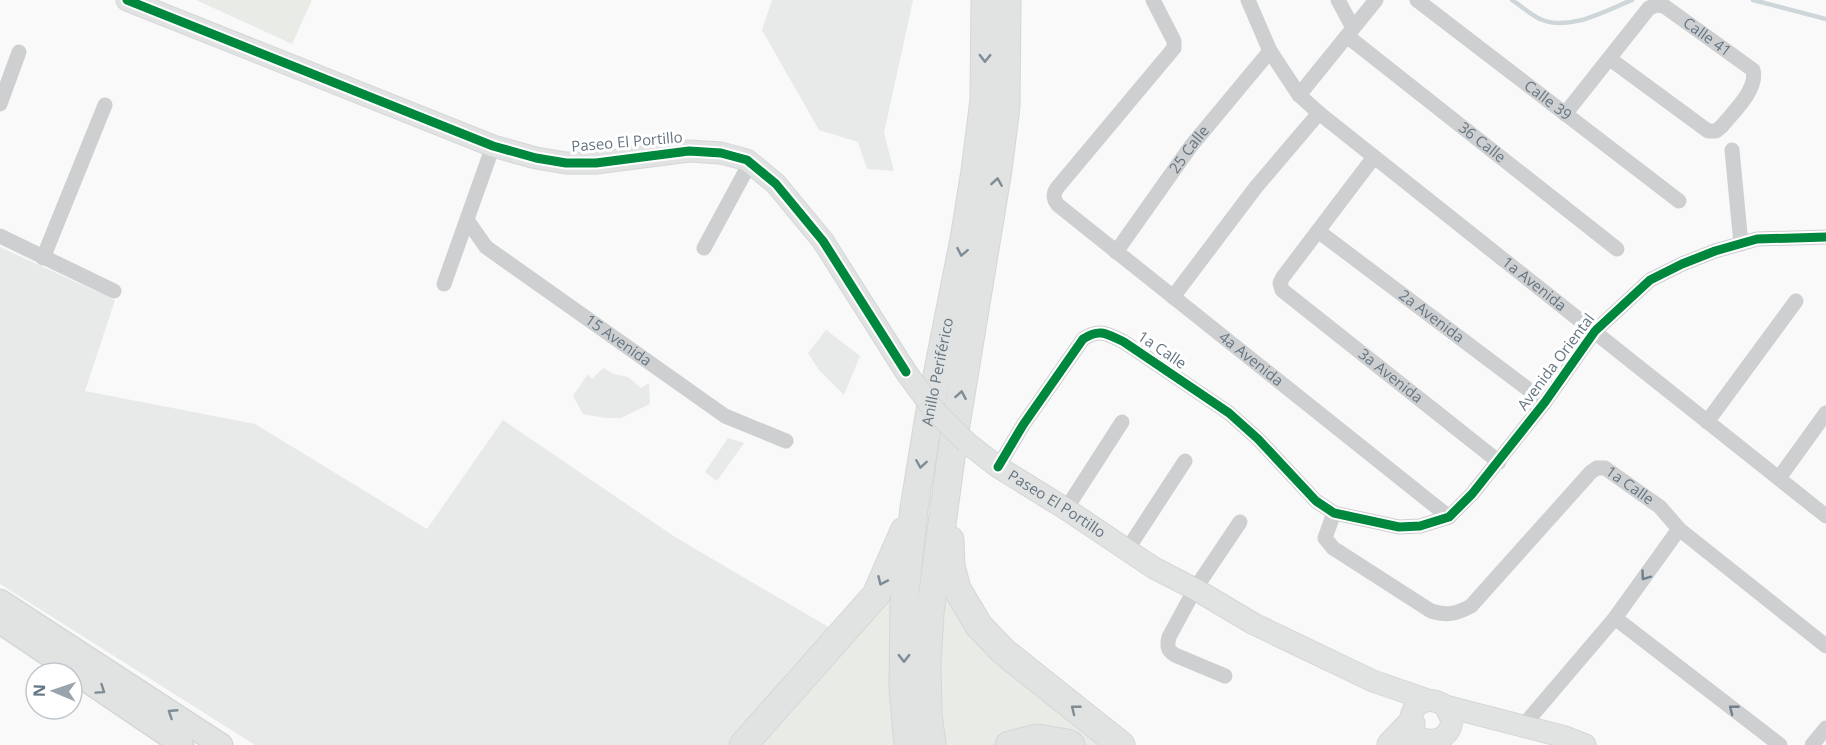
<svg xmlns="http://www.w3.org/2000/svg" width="1826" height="745" font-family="'Open Sans',sans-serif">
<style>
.built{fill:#e8e9e9}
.green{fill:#e8ebe6}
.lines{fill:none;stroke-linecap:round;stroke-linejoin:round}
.stream{stroke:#ced6d9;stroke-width:4.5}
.secondary-casing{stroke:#d5d6d7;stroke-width:23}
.primary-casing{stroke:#d5d6d7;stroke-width:25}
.highway-casing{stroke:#d5d6d6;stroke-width:29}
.street{stroke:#cecfd0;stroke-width:15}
.secondary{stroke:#e1e2e2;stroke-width:21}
.primary{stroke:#e1e2e2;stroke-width:22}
.highway{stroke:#e1e2e2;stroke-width:27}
.secondary-bridge-casing{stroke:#d5d6d7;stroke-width:23;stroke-linecap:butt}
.secondary-bridge{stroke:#e1e2e2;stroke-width:21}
.cycleway-casing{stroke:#fff;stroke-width:13}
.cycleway{stroke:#00873e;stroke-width:9}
.oneway{stroke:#7e8c96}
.oneway2{stroke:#707f8b}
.labels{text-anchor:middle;stroke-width:6;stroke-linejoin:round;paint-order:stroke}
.street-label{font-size:15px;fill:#657683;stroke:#fff}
</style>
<rect width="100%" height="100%" fill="#f9f9f9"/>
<g class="built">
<path d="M 772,0 L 913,0 L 884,133 L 894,171 L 867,169 L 858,142 L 819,130 L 762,30 Z"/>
<path d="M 0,247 L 115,300 L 85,391 L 255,424 L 427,529 L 503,420 L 675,537 L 832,629 L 731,745 L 255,745 L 0,584 Z"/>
<path d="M 826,330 L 860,356 L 844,395 L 819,370 L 808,353 Z"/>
<path d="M 603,368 L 614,374 L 628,377 L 641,388 L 649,383 L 650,404 L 621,418 L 605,418 L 583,414 L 573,396 L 588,374 L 592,379 Z"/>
<path d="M 728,438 L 744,443 L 717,481 L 705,472 Z"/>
</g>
<g class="green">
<path d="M 196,0 L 312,0 L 292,44 Z"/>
<path d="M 947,483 L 957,589 L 1121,745 L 744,745 L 876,595 L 914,508 Z"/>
</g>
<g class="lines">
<g class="stream">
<path d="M 1512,0 C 1521,6 1530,14 1540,19 C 1569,32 1605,11 1632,0"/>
<path d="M 1753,0 L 1826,19"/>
</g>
<defs>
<g id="secondary">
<path d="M 127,0 L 493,146 L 536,158 L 566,163 L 596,163 L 689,151 L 721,153 L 747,160 L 776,184 L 823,241 L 906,372"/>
<path id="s11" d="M 966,442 L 998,467 L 1066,509 L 1154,568 L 1195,589 L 1254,624 L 1373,681 L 1428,700"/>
<path d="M 1445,706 L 1452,720 C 1450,738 1434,745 1418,737 C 1399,715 1422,689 1445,706 L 1565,737 L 1585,745"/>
</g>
<g id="primary">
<path d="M 0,601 L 221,745"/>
<path d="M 0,622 L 182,745"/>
<path d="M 1434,745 L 1437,741"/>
</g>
<g id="highway">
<path d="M 950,540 L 951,566 L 957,589 L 979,626 L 1004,652 L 1121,745"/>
<path d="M 743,745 L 876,595 L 904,531"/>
<path id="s12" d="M 908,745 L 903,688 L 904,603 L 914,508 L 929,416 L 964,239 L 975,171 L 984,100 L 985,0"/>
<path d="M 932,745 L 928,714 L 927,664 L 930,613 L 953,443 L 998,170 L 1006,107 L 1007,0"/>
<path d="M 1009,745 L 1037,738 L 1067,743 L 1071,745"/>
<path d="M 1391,745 L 1411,724"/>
</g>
</defs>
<use href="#secondary" class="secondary-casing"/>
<use href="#primary" class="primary-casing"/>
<use href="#highway" class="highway-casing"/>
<g class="street">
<path id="s1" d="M 1153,0 L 1174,41 L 1174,48 L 1057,188 C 1053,194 1053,199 1058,205 L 1449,517"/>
<path id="s2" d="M 1248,0 L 1270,51 L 1299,95 L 1319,113 L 1826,516"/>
<path d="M 1338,0 L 1353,28"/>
<path id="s3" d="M 1417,0 L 1679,201"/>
<path id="s4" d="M 1347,36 L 1617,249"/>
<path d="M 1299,95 L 1376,0"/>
<path d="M 0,104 L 19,52"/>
<path id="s5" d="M 1565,114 L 1649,8 L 1657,5 L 1664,6 L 1753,70 C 1758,90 1733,112 1722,126 L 1716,131 L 1708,131 L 1610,59"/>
<path d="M 1732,150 L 1741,244"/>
<path id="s6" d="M 1374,157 L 1283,277 L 1280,283 L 1282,290 L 1499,462"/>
<path id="s7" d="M 467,220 L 486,247 L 725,416 L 786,441"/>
<path id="s8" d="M 1318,231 L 1545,402"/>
<path d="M 0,236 L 114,291"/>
<path d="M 704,248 L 750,163"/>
<path id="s9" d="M 1116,252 L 1191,146 L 1270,51"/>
<path d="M 43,258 L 105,105"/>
<path d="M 444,284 L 493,146"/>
<path d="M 1173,297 L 1256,187 L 1319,113"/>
<path d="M 1707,422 L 1796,301"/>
<path d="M 998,467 L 1023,425 L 1083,339 C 1100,328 1107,334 1124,342 L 1229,413 L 1258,439 L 1316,501 L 1334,513 L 1399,527 L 1420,526 L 1449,517 L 1472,494 L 1545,402 L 1595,331 L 1650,280 L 1682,264 L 1715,251 L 1757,239 L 1826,237"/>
<path d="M 1779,478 L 1826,413"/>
<path d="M 1066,509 L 1122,422"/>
<path id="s10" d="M 1334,513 L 1325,538 L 1333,548 L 1431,611 C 1447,616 1456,614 1471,606 L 1591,472 L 1597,468 L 1605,468 L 1660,507 L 1679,529 L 1826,646"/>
<path d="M 1127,550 L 1185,461"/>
<path d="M 1615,618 L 1780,745"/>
<path d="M 1225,676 L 1175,655 C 1167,650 1167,646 1169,637 L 1195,589 L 1240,522"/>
<path d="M 1523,726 L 1615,618 L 1679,529"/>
<path d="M 1812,745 L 1826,728"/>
</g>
<use href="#secondary" class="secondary"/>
<use href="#primary" class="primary"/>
<use href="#highway" class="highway"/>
<defs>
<path id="secondary-bridge" d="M 906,372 L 933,409 L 966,442"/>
</defs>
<use href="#secondary-bridge" class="secondary-bridge-casing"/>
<use href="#secondary-bridge" class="secondary-bridge"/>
<defs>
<g id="cycleway">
<path d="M 127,0 L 493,146 L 536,158 L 566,163 L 596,163 L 689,151 L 721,153 L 747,160 L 776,184 L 823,241 L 906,372"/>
<path d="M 998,467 L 1023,425 L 1083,339 C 1100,328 1107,334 1124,342 L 1229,413 L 1258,439 L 1316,501 L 1334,513 L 1399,527 L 1420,526 L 1449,517 L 1472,494 L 1545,402 L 1595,331 L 1650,280 L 1682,264 L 1715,251 L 1757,239 L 1826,237"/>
</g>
</defs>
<use href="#cycleway" class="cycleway-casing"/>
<use href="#cycleway" class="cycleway"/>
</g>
<defs><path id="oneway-chevron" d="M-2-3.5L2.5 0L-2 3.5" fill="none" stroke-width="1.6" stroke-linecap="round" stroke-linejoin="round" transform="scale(1.5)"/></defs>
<g class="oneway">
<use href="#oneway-chevron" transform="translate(985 58) rotate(91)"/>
<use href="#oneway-chevron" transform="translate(997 182) rotate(-81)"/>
<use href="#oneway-chevron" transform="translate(962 252) rotate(101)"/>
<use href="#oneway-chevron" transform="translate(961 395) rotate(-80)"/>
<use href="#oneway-chevron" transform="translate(921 464) rotate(99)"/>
<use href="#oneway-chevron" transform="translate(882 581) rotate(114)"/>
<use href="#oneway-chevron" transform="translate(904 658) rotate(90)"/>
<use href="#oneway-chevron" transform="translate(101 690) rotate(34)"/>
<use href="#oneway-chevron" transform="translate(1075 709) rotate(-142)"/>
<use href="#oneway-chevron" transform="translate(172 713) rotate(-147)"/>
</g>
<g class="oneway2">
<use href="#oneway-chevron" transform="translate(1645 576) rotate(126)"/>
<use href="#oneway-chevron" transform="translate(1733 709) rotate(-142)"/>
</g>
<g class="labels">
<g class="street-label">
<text dy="5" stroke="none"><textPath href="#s5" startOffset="204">Calle 41</textPath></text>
<text dy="5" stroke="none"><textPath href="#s3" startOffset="165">Calle 39</textPath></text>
<text transform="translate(627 142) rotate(-5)" y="5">Paseo El Portillo</text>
<text dy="5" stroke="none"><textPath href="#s4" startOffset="172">36 Calle</textPath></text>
<text dy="5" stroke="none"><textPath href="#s9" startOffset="126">25 Calle</textPath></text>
<text dy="5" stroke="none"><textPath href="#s2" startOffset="410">1a Avenida</textPath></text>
<text dy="5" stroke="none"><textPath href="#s8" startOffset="142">2a Avenida</textPath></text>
<text dy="5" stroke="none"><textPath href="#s7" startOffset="195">15 Avenida</textPath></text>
<text transform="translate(1162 350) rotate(34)" y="5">1a Calle</text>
<text dy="5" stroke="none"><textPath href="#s1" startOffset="501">4a Avenida</textPath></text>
<text transform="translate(1556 362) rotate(-53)" y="5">Avenida Oriental</text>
<text dy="5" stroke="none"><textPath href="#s12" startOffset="376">Anillo Periférico</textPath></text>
<text dy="5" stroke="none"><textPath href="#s6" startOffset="303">3a Avenida</textPath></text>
<text dy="5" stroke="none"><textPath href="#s10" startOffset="423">1a Calle</textPath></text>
<text dy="5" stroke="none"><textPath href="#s11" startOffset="110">Paseo El Portillo</textPath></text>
</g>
</g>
<g transform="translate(54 691) rotate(272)"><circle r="28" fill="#ffffff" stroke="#c1c8cd" stroke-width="1.5"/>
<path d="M0-4.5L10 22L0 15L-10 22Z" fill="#99a4ac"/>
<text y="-9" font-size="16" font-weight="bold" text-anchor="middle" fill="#657683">N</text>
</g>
</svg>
